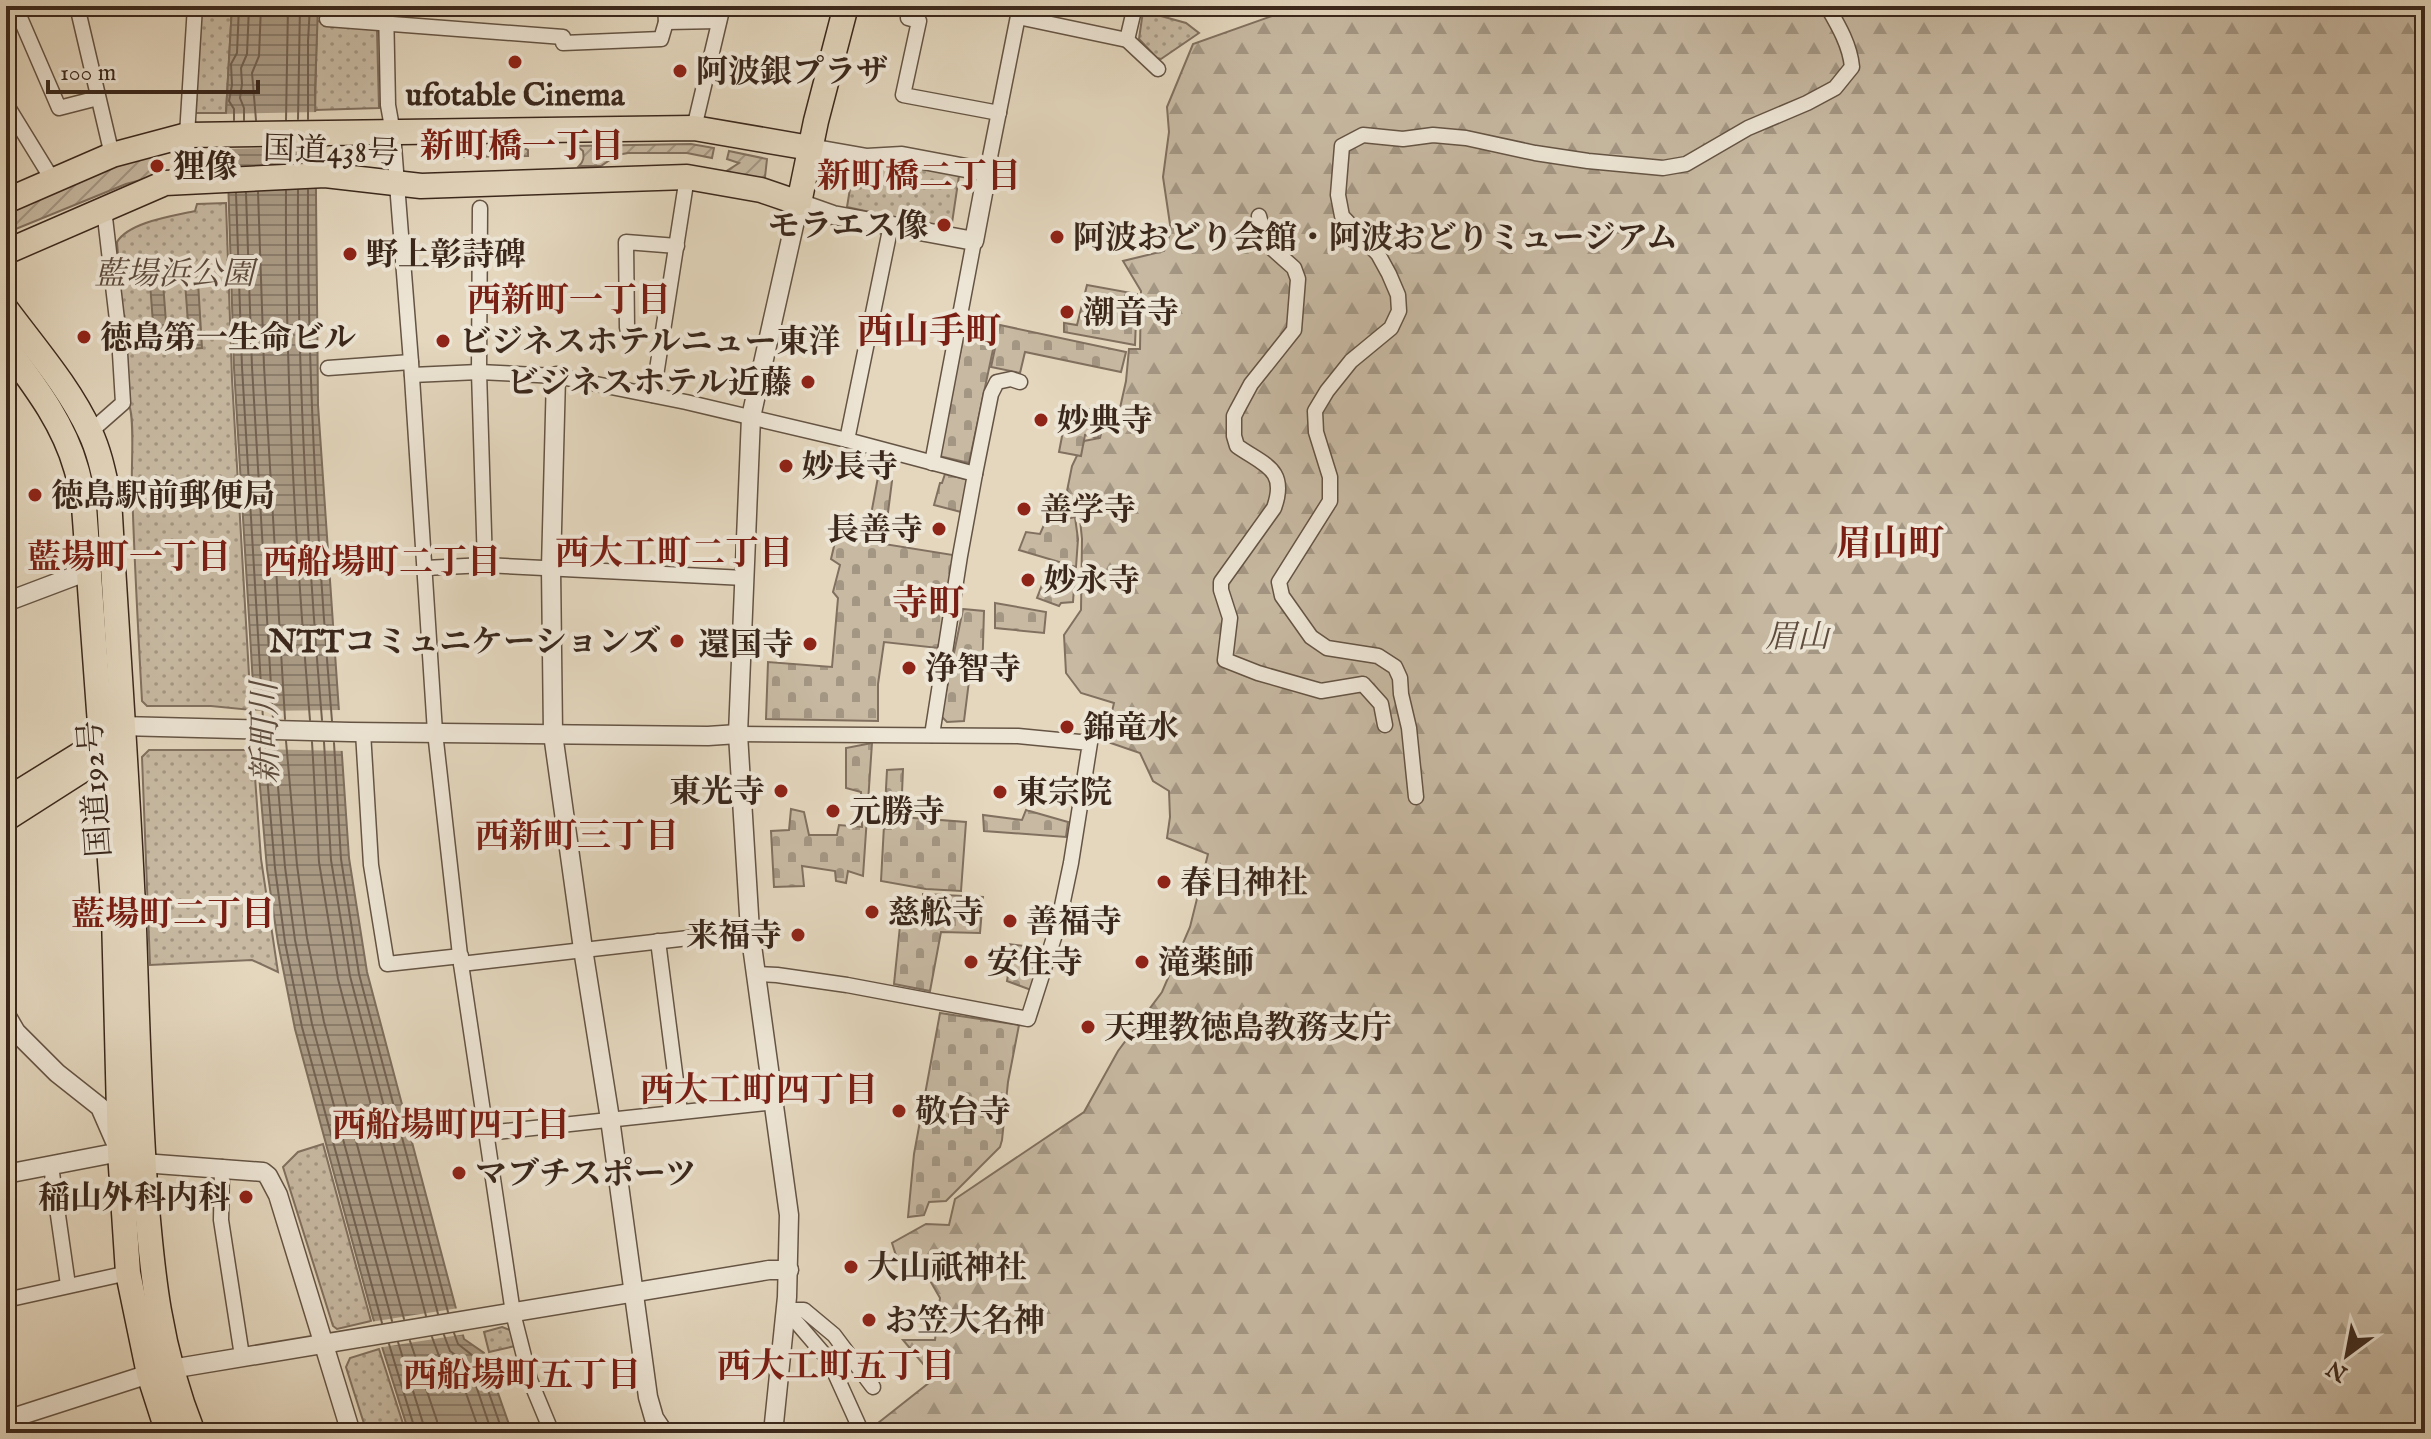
<svg xmlns="http://www.w3.org/2000/svg" width="2431" height="1439" font-family="'IM FELL English','Noto Serif JP',serif">
<style>
.forest{fill:url(#forest-firs);stroke:#81705f;stroke-width:2}
.cemetery{fill:url(#cemetery-stones);stroke:#81705f;stroke-width:2}
.park{fill:url(#park-dots);stroke:#81705f;stroke-width:2}
.garden{fill:url(#garden-furrows);stroke:#81705f;stroke-width:2}
.water{fill:url(#water-rules);stroke:#7e6e5c;stroke-width:2}
.pier{fill:#e4d7be}
.lines{fill:none;stroke-linecap:round;stroke-linejoin:round}
.shore{stroke:#736252;stroke-width:2}
.minor-casing{stroke:#655444;stroke-width:17}
.tertiary-casing{stroke:#655444;stroke-width:21}
.primary-casing{stroke:#3b281c;stroke-width:25}
.trunk-casing{stroke:#3b281c;stroke-width:27}
.minor{stroke:#ede5d5;stroke-width:14}
.tertiary{stroke:#ede5d5;stroke-width:18}
.primary{stroke:#e4d7be;stroke-width:22}
.trunk{stroke:#e4d7be;stroke-width:24}
.poi-dot{fill:#8f2418;stroke:#ede5d5;stroke-width:3}
.labels{text-anchor:middle;stroke-width:8;stroke-linejoin:round;paint-order:stroke}
.poi-label{font-size:32px;font-weight:bold;fill:#3b281c;stroke:#ede5d5;text-anchor:start}
.street-label{font-size:32px;fill:#3b281c;stroke:#ede5d5}
.park-label{font-size:32px;font-style:italic;fill:#5e4c3e;stroke:#ede5d5}
.neighbourhood-label{font-size:34px;font-weight:bold;fill:#7a1f14;stroke:#ede5d5}
.water-label{font-size:34px;font-style:italic;fill:#5d4b3c;stroke:#ede5d5}
.quarter-label{font-size:36px;font-weight:bold;fill:#7a1f14;stroke:#ede5d5}
</style>
<defs>
<pattern id="forest-firs" width="22" height="20" patternUnits="userSpaceOnUse" patternTransform="scale(2)"><rect width="22" height="20" fill="#c7b9a2"/><path d="M5 1l3.5 6h-7zM16 11l3.5 6h-7z" fill="#a39683"/></pattern>
<pattern id="cemetery-stones" width="16" height="16" patternUnits="userSpaceOnUse" patternTransform="scale(2)"><rect width="16" height="16" fill="#c7b9a2"/><path d="M2 7V4a2 2 0 0 1 4 0v3zM10 15v-3a2 2 0 0 1 4 0v3z" fill="#a39683"/></pattern>
<pattern id="park-dots" width="8" height="8" patternUnits="userSpaceOnUse" patternTransform="scale(2)"><rect width="8" height="8" fill="#c7b9a2"/><path d="M2 2h.1M6 6h.1" fill="none" stroke="#a39683" stroke-width="1.8" stroke-linecap="round"/></pattern>
<pattern id="garden-furrows" width="10" height="10" patternUnits="userSpaceOnUse" patternTransform="scale(2)"><rect width="10" height="10" fill="#c7b9a2"/><path d="M-1 1l2-2M0 10L10 0M9 11l2-2" fill="none" stroke="#a39683"/></pattern>
<pattern id="water-rules" width="6" height="5" patternUnits="userSpaceOnUse" patternTransform="scale(2)"><rect width="6" height="5" fill="#ab9c87"/><path d="M0 2.5h6" fill="none" stroke="#8c7f6e"/></pattern>
</defs>
<rect width="100%" height="100%" fill="#e4d7be"/>
<filter id="stains"><feTurbulence type="fractalNoise" baseFrequency=".0025" numOctaves="4"/><feColorMatrix values="0 0 0 0 .2 0 0 0 0 .09 0 0 0 0 .02 0 0 0 .5 -.17"/></filter>
<radialGradient id="worn" r=".72"><stop offset=".6" stop-color="#630" stop-opacity="0"/><stop offset="1" stop-color="#630" stop-opacity=".3"/></radialGradient>
<path class="forest" d="M 1300,6 L 2425,6 L 2425,1433 L 876,1433 L 878,1423 L 935,1378 L 903,1340 L 935,1340 L 940,1298 L 928,1277 L 899,1265 L 892,1243 L 926,1224 L 949,1225 L 955,1199 L 1084,1112 L 1118,1051 L 1162,992 L 1190,927 L 1208,854 L 1167,838 L 1170,817 L 1169,791 L 1153,781 L 1140,753 L 1105,741 L 1114,703 L 1081,693 L 1066,673 L 1064,635 L 1081,610 L 1082,539 L 1079,510 L 1067,491 L 1072,466 L 1084,441 L 1100,438 L 1104,422 L 1118,417 L 1126,381 L 1129,349 L 1140,349 L 1141,291 L 1123,261 L 1164,251 L 1171,231 L 1163,177 L 1169,132 L 1167,107 L 1193,44 Z"/>
<g class="cemetery">
<path d="M 1087,285 L 1137,294 L 1135,345 L 1064,332 L 1064,323 L 1077,325 Z"/>
<path d="M 967,319 L 998,326 L 969,463 L 939,456 Z"/>
<path d="M 1000,325 L 1126,352 L 1121,372 L 1025,352 L 1020,373 L 991,367 Z"/>
<path d="M 1068,405 L 1104,412 L 1098,438 L 1085,435 L 1081,456 L 1059,452 Z"/>
<path d="M 945,474 L 969,480 L 961,512 L 934,505 L 940,483 L 942,483 Z"/>
<path d="M 878,477 L 892,481 L 884,544 L 953,555 L 950,592 L 938,648 L 884,642 L 878,684 L 878,721 L 766,719 L 768,662 L 832,667 L 838,598 L 833,592 L 840,565 L 831,559 L 839,525 L 868,531 Z"/>
<path d="M 1048,516 L 1062,520 L 1075,517 L 1078,539 L 1076,567 L 1019,550 L 1026,532 L 1040,534 Z"/>
<path d="M 1050,564 L 1075,574 L 1073,602 L 1061,603 L 1059,606 L 1037,598 Z"/>
<path d="M 995,603 L 1046,612 L 1044,633 L 995,628 Z"/>
<path d="M 963,609 L 984,611 L 982,678 L 969,681 L 964,721 L 947,722 L 941,716 Z"/>
<path d="M 872,743 L 863,876 L 848,871 L 846,883 L 836,881 L 835,871 L 802,866 L 804,886 L 774,887 L 771,831 L 789,830 L 791,809 L 804,812 L 809,835 L 837,835 L 839,825 L 862,827 L 861,792 L 846,788 L 846,748 Z"/>
<path d="M 903,769 L 901,817 L 966,822 L 961,891 L 926,889 L 881,881 L 887,770 Z"/>
<path d="M 1026,810 L 1068,822 L 1066,837 L 984,831 L 983,815 L 1022,820 Z"/>
<path d="M 923,894 L 983,897 L 980,933 L 941,932 L 930,991 L 894,984 L 900,926 L 921,921 Z"/>
<path d="M 1008,944 L 1043,948 L 1031,990 L 1007,981 L 1010,962 L 1006,960 Z"/>
<path d="M 940,1013 L 1019,1025 L 1008,1082 L 1002,1140 L 1000,1147 L 946,1201 L 929,1202 L 924,1215 L 908,1217 L 914,1154 Z"/>
</g>
<g class="park">
<path d="M 198,6 L 232,6 L 226,113 L 196,113 Z"/>
<path d="M 1143,11 L 1186,23 L 1199,33 L 1161,59 L 1157,58 L 1139,39 Z"/>
<path d="M 317,21 L 377,30 L 379,108 L 315,110 Z"/>
<path d="M 903,162 L 951,170 L 959,176 L 952,223 L 942,228 L 847,207 L 854,164 L 885,166 Z"/>
<path d="M 226,203 L 232,379 L 251,710 L 211,706 L 147,706 L 142,701 C 138,629 134,557 132,485 C 131,466 135,419 129,405 L 117,242 C 129,222 173,216 195,211 L 197,204 Z"/>
<path d="M 149,750 L 253,750 L 261,859 L 278,972 L 252,960 L 150,965 L 142,757 Z"/>
<path d="M 323,1144 L 371,1321 L 337,1329 L 333,1326 L 283,1167 L 298,1152 Z"/>
<path d="M 502,1327 L 510,1330 L 515,1346 L 489,1352 L 484,1332 Z"/>
<path d="M 379,1349 L 406,1433 L 367,1433 L 346,1367 L 350,1358 Z"/>
</g>
<g class="garden">
<path d="M 691,144 L 714,148 L 712,158 L 687,153 L 628,153 L 617,155 L 601,166 L 579,166 C 584,161 584,157 583,151 L 577,146 Z"/>
<path d="M 524,148 L 528,150 L 528,156 L 461,157 L 461,149 Z"/>
<path d="M 729,151 L 767,159 L 765,177 L 762,179 L 725,172 L 739,163 L 727,159 Z"/>
<path d="M 156,153 L 156,176 L 126,184 L 6,233 L 6,212 L 129,160 Z"/>
</g>
<g class="water">
<path d="M 232,6 L 318,6 L 315,90 L 318,405 L 349,858 L 367,972 L 464,1339 L 484,1353 L 512,1433 L 409,1433 L 373,1318 L 295,1029 L 278,943 L 267,869 L 257,751 L 234,368 L 226,113 Z"/>
<path d="M 185,282 L 198,282 L 202,348 L 190,349 Z"/>
<path d="M 150,283 L 163,283 L 168,349 L 155,350 Z"/>
</g>
<g class="pier">
<path d="M 320,112 L 320,147 L 223,149 L 222,114 Z"/>
<path d="M 343,710 L 347,751 L 253,749 L 250,711 Z"/>
<path d="M 459,1308 L 466,1334 L 377,1348 L 370,1322 Z"/>
</g>
<g class="lines">
<g class="shore">
<path d="M 298,119 L 300,6"/>
<path d="M 308,119 L 308,41 L 310,6"/>
<path d="M 234,120 L 234,109 L 229,101 L 232,85 L 231,64 L 237,53 L 239,6"/>
<path d="M 244,120 L 244,108 L 240,98 L 242,84 L 241,68 L 247,54 L 249,6"/>
<path d="M 256,120 L 252,73 L 259,56 L 261,6"/>
<path d="M 286,120 L 288,6"/>
<path d="M 298,190 C 297,367 307,544 322,720"/>
<path d="M 308,190 C 307,367 317,544 332,721"/>
<path d="M 286,191 C 285,368 295,544 310,720"/>
<path d="M 258,192 L 264,366 L 285,719"/>
<path d="M 236,193 L 242,367 L 263,719"/>
<path d="M 246,193 L 252,367 L 273,719"/>
<path d="M 264,741 L 275,868 L 285,942 L 302,1027 L 382,1323"/>
<path d="M 274,741 L 285,867 L 295,940 L 312,1024 L 392,1321"/>
<path d="M 286,741 L 297,865 L 307,938 L 324,1022 L 404,1319"/>
<path d="M 312,742 L 319,862 L 338,979 L 426,1316"/>
<path d="M 324,742 L 331,860 L 350,976 L 438,1314"/>
<path d="M 334,743 L 341,859 L 359,974 L 448,1312"/>
<path d="M 454,1333 L 458,1344 L 477,1359 L 503,1433"/>
<path d="M 444,1335 L 450,1351 L 469,1365 L 492,1433"/>
<path d="M 432,1337 L 439,1356 L 459,1373 L 480,1433"/>
<path d="M 410,1341 L 437,1421 L 438,1433"/>
<path d="M 398,1342 L 426,1433"/>
<path d="M 389,1344 L 416,1433"/>
</g>
<defs>
<g id="minor">
<path d="M 15,6 L 59,108 L 98,98"/>
<path d="M 77,6 L 112,155"/>
<path d="M 386,6 L 388,105 L 393,133 L 411,362 L 435,732 L 461,964 L 513,1313 L 530,1380 L 552,1433"/>
<path d="M 665,6 L 666,22 L 719,21"/>
<path d="M 911,6 L 908,18 L 919,21 L 903,95 L 999,113"/>
<path d="M 1018,17 L 1127,40 L 1158,69"/>
<path d="M 327,19 L 563,37"/>
<path d="M 1127,40 L 1135,6"/>
<path d="M 563,43 L 661,39 L 666,22"/>
<path d="M 6,104 L 52,179"/>
<path d="M 694,128 L 723,6"/>
<path d="M 987,172 L 1020,6"/>
<path d="M 188,181 L 187,135 L 195,6"/>
<path d="M 480,208 L 479,372 L 485,565"/>
<path d="M 1259,216 L 1266,243 L 1294,268 L 1298,279 L 1294,330 L 1251,384 L 1237,410 L 1234,416 L 1234,436 L 1237,446 C 1264,465 1288,469 1274,508 L 1221,582 L 1221,590 L 1230,618 L 1225,660 L 1258,673 L 1321,691 L 1363,684 L 1381,704 L 1385,725"/>
<path d="M 627,328 L 626,242 L 677,246"/>
<path d="M 328,368 L 411,362"/>
<path d="M 412,375 L 479,372 L 556,376 L 686,402 L 847,440 L 975,474 L 960,556 L 932,735"/>
<path d="M 653,395 L 687,177"/>
<path d="M 90,432 L 123,403 L 119,337 L 104,209"/>
<path d="M 847,440 L 891,225"/>
<path d="M 932,463 L 974,241"/>
<path d="M 975,474 L 991,394 L 997,382 L 1011,379 L 1020,382"/>
<path d="M 425,568 L 485,565 L 745,578"/>
<path d="M 363,732 L 371,865 L 387,964 L 461,956"/>
<path d="M 738,734 L 1018,736 L 1090,743 L 1071,863 L 1058,925 L 1028,1019 L 847,985 L 777,975 L 757,974"/>
<path d="M 1416,797 L 1409,728 L 1401,694 L 1400,678 L 1395,667 L 1378,656 L 1327,648 L 1311,637 L 1282,596 L 1279,582 L 1330,501 L 1330,477 L 1316,432 L 1315,411 L 1327,391 L 1351,361 L 1391,328 L 1399,311 L 1398,295 L 1389,274 L 1378,254 L 1342,216 L 1338,195 L 1342,146 L 1363,135 L 1403,139 L 1433,135 L 1466,138 L 1535,153 L 1588,161 L 1663,168 L 1686,164 L 1748,128 L 1807,103 L 1835,88 L 1852,67 C 1850,45 1838,25 1827,6"/>
<path d="M 658,941 L 680,1112"/>
<path d="M 461,964 L 750,931"/>
<path d="M 487,1133 L 775,1102"/>
<path d="M 51,1166 L 68,1285"/>
<path d="M 222,1167 L 221,1220 L 242,1356"/>
<path d="M 6,1300 L 128,1273"/>
<path d="M 786,1310 L 829,1360 L 862,1433"/>
<path d="M 786,1310 L 804,1310 L 834,1335 L 873,1387"/>
</g>
<g id="tertiary">
<path d="M 556,376 L 551,568 L 553,734 L 583,949 L 610,1119 L 648,1397 L 654,1418 L 664,1433"/>
<path d="M 6,602 L 88,571"/>
<path d="M 121,726 L 350,732 L 708,736 L 738,734"/>
<path d="M 6,1015 L 16,1032 L 57,1073 L 100,1107 L 117,1146"/>
<path d="M 6,1174 L 120,1152 L 143,1163 L 263,1172 L 268,1176 L 278,1195 L 351,1433"/>
<path d="M 171,1369 L 769,1270 L 789,1270"/>
<path d="M 6,1420 L 149,1374"/>
<path d="M 773,1433 L 787,1297 L 789,1215 L 750,931 L 738,734 L 751,417 L 799,203 L 833,215 L 974,241 L 987,172 L 902,156 L 867,158 L 810,148"/>
</g>
<g id="primary">
<path d="M 6,799 L 111,734"/>
<path d="M 6,820 L 103,758 L 111,744"/>
</g>
<g id="trunk">
<path d="M 6,201 L 112,155 L 187,135 L 694,128 L 810,148"/>
<path d="M 6,252 L 165,183 L 325,175 L 421,186 L 687,177 L 761,190 L 799,203 L 816,121 L 846,6"/>
<path d="M 6,309 C 35,348 70,388 90,432 C 100,453 104,476 109,498 C 117,642 128,785 134,929 C 137,1014 139,1099 145,1184 C 152,1274 159,1348 193,1433"/>
<path d="M 6,347 C 34,385 63,422 76,468 C 80,480 81,494 84,506 L 114,915 L 120,1152 L 128,1273 L 149,1374 L 168,1433"/>
</g>
</defs>
<use href="#minor" class="minor-casing"/>
<use href="#tertiary" class="tertiary-casing"/>
<use href="#primary" class="primary-casing"/>
<use href="#trunk" class="trunk-casing"/>
<use href="#minor" class="minor"/>
<use href="#tertiary" class="tertiary"/>
<use href="#primary" class="primary"/>
<use href="#trunk" class="trunk"/>
</g>
<g class="poi-dot">
<circle cx="515" cy="62" r="8"/>
<circle cx="680" cy="71" r="8"/>
<circle cx="157" cy="166" r="8"/>
<circle cx="944" cy="225" r="8"/>
<circle cx="1057" cy="237" r="8"/>
<circle cx="350" cy="254" r="8"/>
<circle cx="1067" cy="312" r="8"/>
<circle cx="84" cy="337" r="8"/>
<circle cx="443" cy="341" r="8"/>
<circle cx="808" cy="382" r="8"/>
<circle cx="1041" cy="420" r="8"/>
<circle cx="786" cy="466" r="8"/>
<circle cx="35" cy="495" r="8"/>
<circle cx="1024" cy="509" r="8"/>
<circle cx="939" cy="529" r="8"/>
<circle cx="1028" cy="580" r="8"/>
<circle cx="677" cy="641" r="8"/>
<circle cx="810" cy="644" r="8"/>
<circle cx="909" cy="668" r="8"/>
<circle cx="1067" cy="727" r="8"/>
<circle cx="781" cy="791" r="8"/>
<circle cx="1000" cy="792" r="8"/>
<circle cx="833" cy="811" r="8"/>
<circle cx="1164" cy="882" r="8"/>
<circle cx="872" cy="912" r="8"/>
<circle cx="1010" cy="921" r="8"/>
<circle cx="798" cy="935" r="8"/>
<circle cx="971" cy="962" r="8"/>
<circle cx="1142" cy="962" r="8"/>
<circle cx="1088" cy="1027" r="8"/>
<circle cx="899" cy="1111" r="8"/>
<circle cx="459" cy="1173" r="8"/>
<circle cx="246" cy="1197" r="8"/>
<circle cx="851" cy="1267" r="8"/>
<circle cx="869" cy="1320" r="8"/>
</g>
<g class="labels">
<g class="poi-label">
<text x="696" y="82">阿波銀プラザ</text>
<text x="515" y="105" text-anchor="middle">ufotable Cinema</text>
<text x="173" y="177">狸像</text>
<text x="928" y="236" text-anchor="end">モラエス像</text>
<text x="1073" y="248">阿波おどり会館・阿波おどりミュージアム</text>
<text x="366" y="265">野上彰詩碑</text>
<text x="1083" y="323">潮音寺</text>
<text x="100" y="348">徳島第一生命ビル</text>
<text x="459" y="352">ビジネスホテルニュー東洋</text>
<text x="792" y="393" text-anchor="end">ビジネスホテル近藤</text>
<text x="1057" y="431">妙典寺</text>
<text x="802" y="477">妙長寺</text>
<text x="51" y="506">徳島駅前郵便局</text>
<text x="1040" y="520">善学寺</text>
<text x="923" y="540" text-anchor="end">長善寺</text>
<text x="1044" y="591">妙永寺</text>
<text x="661" y="652" text-anchor="end">NTTコミュニケーションズ</text>
<text x="794" y="655" text-anchor="end">還国寺</text>
<text x="925" y="679">浄智寺</text>
<text x="1083" y="738">錦竜水</text>
<text x="765" y="802" text-anchor="end">東光寺</text>
<text x="1016" y="803">東宗院</text>
<text x="849" y="822">元勝寺</text>
<text x="1180" y="893">春日神社</text>
<text x="888" y="923">慈舩寺</text>
<text x="1026" y="932">善福寺</text>
<text x="782" y="946" text-anchor="end">来福寺</text>
<text x="987" y="973">安住寺</text>
<text x="1158" y="973">滝薬師</text>
<text x="1104" y="1038">天理教徳島教務支庁</text>
<text x="915" y="1122">敬台寺</text>
<text x="475" y="1184">マブチスポーツ</text>
<text x="230" y="1208" text-anchor="end">稲山外科内科</text>
<text x="867" y="1278">大山祇神社</text>
<text x="885" y="1331">お笠大名神</text>
</g>
<g class="street-label">
<text transform="translate(331 150) rotate(2)" y="11">国道438号</text>
<text transform="translate(94 789) rotate(-94)" y="11">国道192号</text>
</g>
<g class="park-label">
<text x="174" y="284">藍場浜公園</text>
<text x="1797" y="647">眉山</text>
</g>
<g class="neighbourhood-label">
<text x="522" y="157">新町橋一丁目</text>
<text x="919" y="187">新町橋二丁目</text>
<text x="569" y="311">西新町一丁目</text>
<text x="674" y="564">西大工町二丁目</text>
<text x="129" y="568">藍場町一丁目</text>
<text x="382" y="573">西船場町二丁目</text>
<text x="577" y="847">西新町三丁目</text>
<text x="173" y="925">藍場町二丁目</text>
<text x="759" y="1101">西大工町四丁目</text>
<text x="451" y="1136">西船場町四丁目</text>
<text x="836" y="1377">西大工町五丁目</text>
<text x="522" y="1386">西船場町五丁目</text>
</g>
<g class="water-label">
<text transform="translate(264 733) rotate(-91)" y="12">新町川</text>
</g>
<g class="quarter-label">
<text x="929" y="343">西山手町</text>
<text x="1890" y="555">眉山町</text>
<text x="928" y="615">寺町</text>
</g>
</g>
<rect width="2431" height="1439" fill="none" stroke="#e4d7be" stroke-width="32"/>
<rect x="8" y="8" width="2415" height="1423" fill="none" stroke="#3b281c" stroke-width="4"/>
<rect x="16" y="16" width="2399" height="1407" fill="none" stroke="#3b281c" stroke-width="2"/>
<g transform="translate(2347 1355) rotate(212)" stroke="#ede5d5" stroke-width="6" paint-order="stroke">
<path d="M0-6L14 30L0 20L-14 30Z" fill="#3b281c"/>
<text y="-12" font-size="22" font-weight="bold" text-anchor="middle" fill="#3b281c">N</text>
</g>
<path d="M48 80v12h210v-12" fill="none" stroke="#3b281c" stroke-width="4"/>
<text x="60" y="80" font-size="24" fill="#3b281c" stroke="#ede5d5" stroke-width="6" paint-order="stroke">100 m</text>
<rect width="100%" height="100%" filter="url(#stains)"/>
<rect width="100%" height="100%" fill="url(#worn)"/>
</svg>
